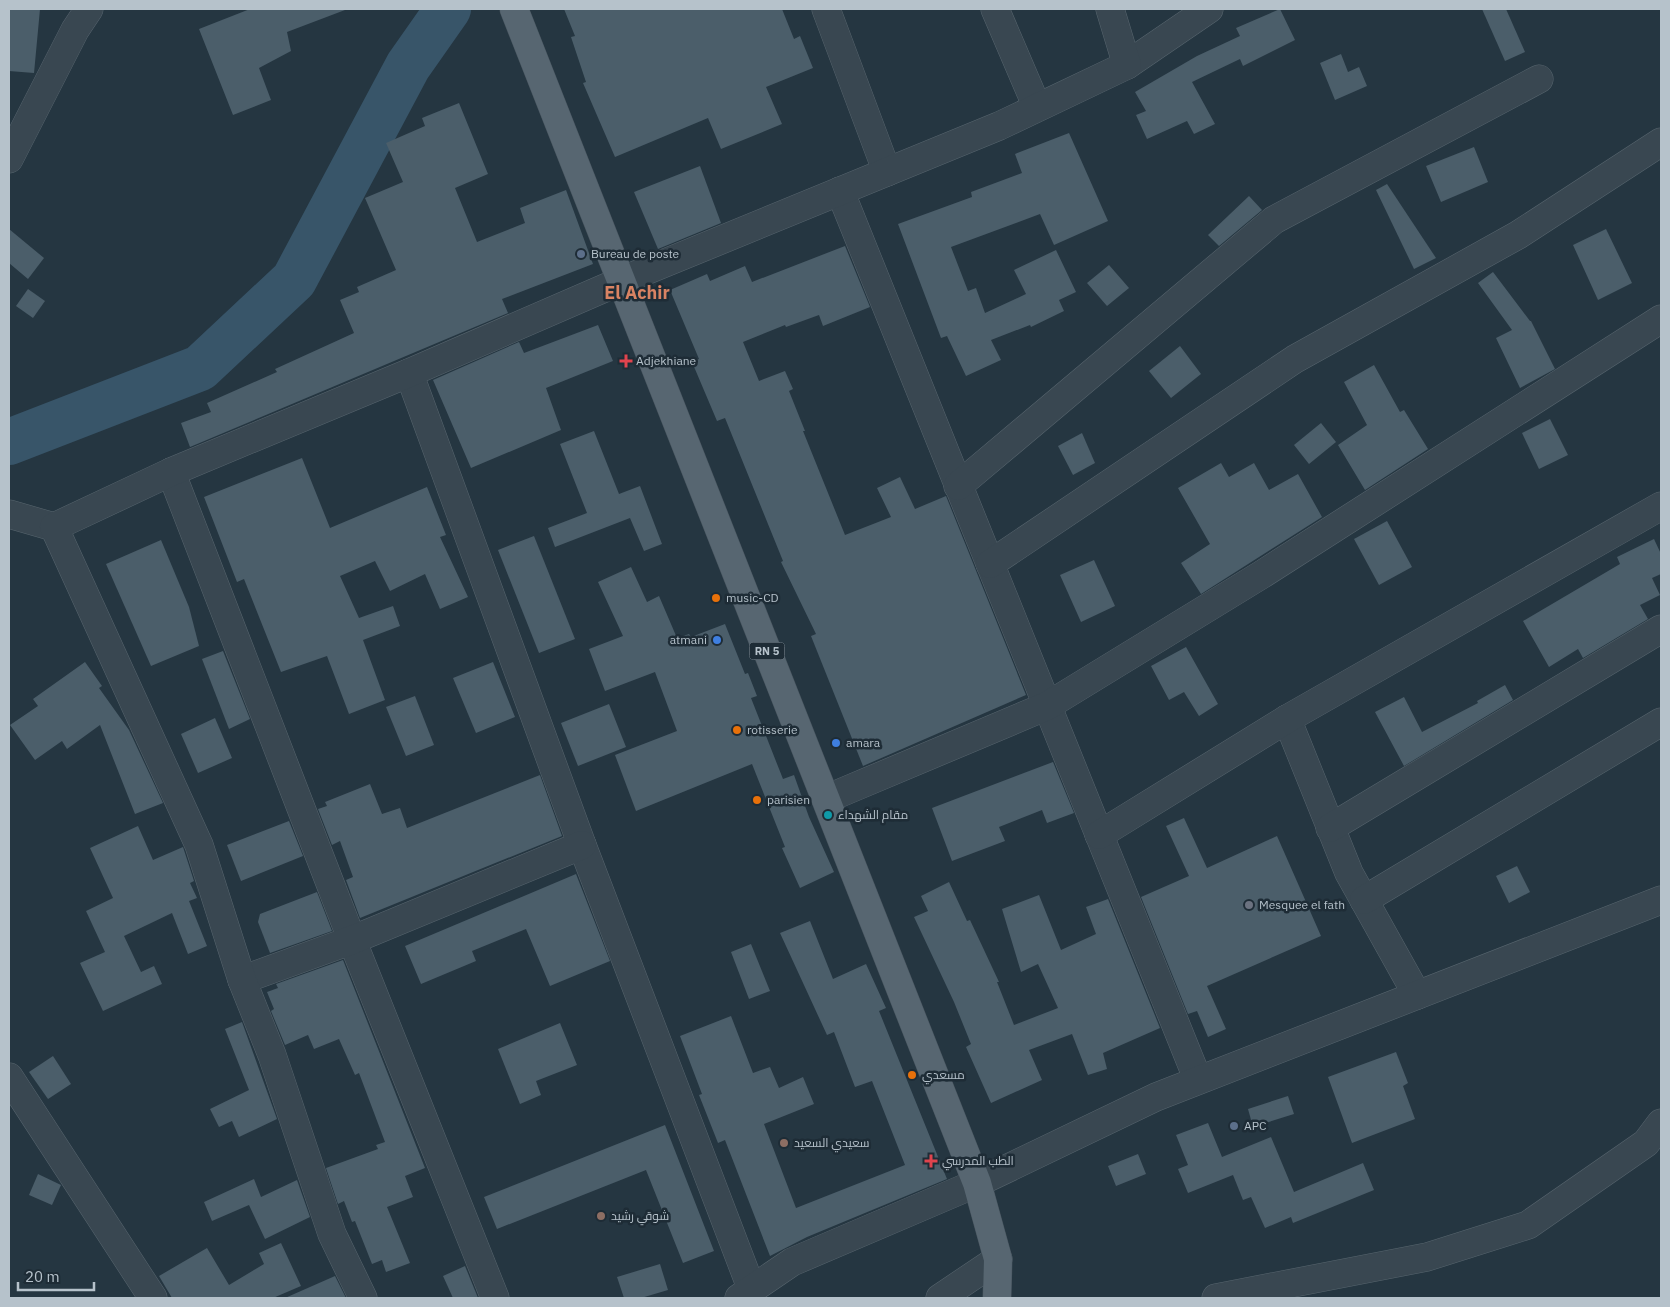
<svg xmlns="http://www.w3.org/2000/svg" width="1670" height="1307" font-family="'IBM Plex Sans',Cairo,sans-serif">
<style>
.lines{fill:none;stroke-linecap:round;stroke-linejoin:round}
.river{stroke:#385569;stroke-width:46}
.building{fill:#4b5e6a}
.minor-casing{stroke:#57656e;stroke-width:29}
.major-casing{stroke:#46535d;stroke-width:29}
.minor{stroke:#394751;stroke-width:28}
.major{stroke:#576671;stroke-width:28}
.service-dot{fill:#5c6f8a;stroke:#1e2c36;stroke-width:2}
.health-dot{fill:#e0444e;stroke:#1e2c36;stroke-width:2}
.food-dot{fill:#e8710a;stroke:#1e2c36;stroke-width:2}
.shop-dot{fill:#3f7fe0;stroke:#1e2c36;stroke-width:2}
.culture-dot{fill:#0f9aa8;stroke:#1e2c36;stroke-width:2}
.worship-dot{fill:#6b7280;stroke:#1e2c36;stroke-width:2}
.education-dot{fill:#8d6e63;stroke:#1e2c36;stroke-width:2}
.labels{text-anchor:middle;stroke-width:5;stroke-linejoin:round;paint-order:stroke}
.shield{fill:#1e2c36;stroke:#88959e;stroke-width:1}
.shield-label{font-size:11px;font-weight:bold;fill:#b6c2cb}
.poi-label{font-size:12px;fill:#b6c2cb;stroke:#1e2c36;text-anchor:start}
.district-label{font-size:18px;font-weight:bold;fill:#d98363;stroke:#1e2c36}
</style>
<rect width="100%" height="100%" fill="#253641"/>
<g class="lines">
<path class="river" d="M 9,442 L 200,368 L 294,280 L 408,66 L 448,9"/>
</g>
<g class="building">
<path d="M 9,9 L 40,9 L 34,73 L 9,71 Z"/>
<path d="M 250,9 L 345,10 L 287,32 L 291,51 L 259,68 L 271,100 L 233,115 L 199,29 Z"/>
<path d="M 564,9 L 782,9 L 794,39 L 800,36 L 813,68 L 766,87 L 782,124 L 721,149 L 708,118 L 615,157 L 583,83 L 586,82 L 571,37 L 575,36 Z"/>
<path d="M 1280,9 L 1295,40 L 1243,66 L 1240,59 L 1192,82 L 1215,124 L 1194,134 L 1187,121 L 1147,139 L 1136,115 L 1146,111 L 1135,92 L 1197,56 L 1240,36 L 1236,28 Z"/>
<path d="M 1482,9 L 1506,9 L 1525,52 L 1505,61 Z"/>
<path d="M 1341,54 L 1348,72 L 1359,67 L 1367,86 L 1335,100 L 1320,63 Z"/>
<path d="M 459,103 L 488,174 L 455,188 L 477,242 L 525,223 L 520,208 L 566,190 L 593,264 L 502,299 L 508,313 L 190,447 L 181,423 L 211,412 L 207,403 L 277,372 L 275,369 L 354,333 L 340,300 L 359,292 L 357,287 L 396,270 L 365,198 L 403,182 L 386,143 L 425,126 L 422,118 Z"/>
<path d="M 1069,133 L 1108,221 L 1054,245 L 1040,214 L 951,247 L 968,291 L 976,288 L 985,313 L 1026,294 L 1014,270 L 1056,250 L 1076,292 L 1059,300 L 1064,311 L 1031,327 L 1030,325 L 991,340 L 1001,360 L 966,376 L 947,336 L 941,338 L 898,224 L 972,197 L 971,192 L 1022,173 L 1015,154 Z"/>
<path d="M 1474,147 L 1488,182 L 1441,202 L 1426,166 Z"/>
<path d="M 700,166 L 721,223 L 658,249 L 634,192 Z"/>
<path d="M 1387,184 L 1436,258 L 1414,269 L 1376,190 Z"/>
<path d="M 1249,196 L 1262,210 L 1219,246 L 1208,235 Z"/>
<path d="M 9,229 L 44,258 L 28,279 L 9,263 Z"/>
<path d="M 1606,229 L 1632,283 L 1598,300 L 1573,245 Z"/>
<path d="M 845,246 L 870,307 L 823,326 L 819,315 L 786,327 L 785,325 L 743,342 L 759,381 L 785,371 L 793,389 L 789,391 L 805,431 L 803,431 L 845,535 L 891,517 L 877,488 L 900,477 L 915,509 L 946,496 L 1026,695 L 863,766 L 811,636 L 816,634 L 781,562 L 783,561 L 725,418 L 717,421 L 692,362 L 699,359 L 670,290 L 707,274 L 710,281 L 745,266 L 752,282 Z"/>
<path d="M 1109,265 L 1129,288 L 1107,306 L 1087,283 Z"/>
<path d="M 1493,272 L 1530,321 L 1531,321 L 1555,369 L 1520,388 L 1496,338 L 1512,330 L 1478,283 Z"/>
<path d="M 28,289 L 45,301 L 33,318 L 16,306 Z"/>
<path d="M 598,325 L 613,361 L 546,388 L 561,430 L 471,468 L 433,380 L 519,342 L 524,353 Z"/>
<path d="M 1180,346 L 1201,374 L 1171,398 L 1149,371 Z"/>
<path d="M 1374,365 L 1400,412 L 1404,410 L 1428,449 L 1365,490 L 1338,445 L 1367,425 L 1344,382 Z"/>
<path d="M 1550,419 L 1568,455 L 1539,469 L 1522,433 Z"/>
<path d="M 1321,423 L 1336,442 L 1309,464 L 1294,445 Z"/>
<path d="M 594,431 L 619,494 L 640,486 L 662,544 L 644,551 L 630,518 L 555,547 L 548,528 L 587,513 L 560,444 Z"/>
<path d="M 1082,433 L 1095,463 L 1073,475 L 1058,446 Z"/>
<path d="M 302,458 L 330,528 L 427,487 L 446,535 L 440,537 L 468,597 L 440,609 L 425,574 L 390,591 L 375,561 L 340,576 L 359,618 L 393,606 L 400,626 L 363,640 L 385,700 L 349,714 L 327,656 L 281,672 L 244,579 L 237,582 L 204,497 Z"/>
<path d="M 1221,463 L 1229,477 L 1254,463 L 1269,490 L 1298,474 L 1322,517 L 1201,594 L 1181,563 L 1210,544 L 1178,488 Z"/>
<path d="M 1387,521 L 1412,567 L 1379,585 L 1354,539 Z"/>
<path d="M 534,536 L 575,639 L 539,653 L 498,550 Z"/>
<path d="M 1654,539 L 1661,554 L 1661,574 L 1652,578 L 1660,595 L 1640,605 L 1648,619 L 1583,658 L 1578,649 L 1549,667 L 1523,621 L 1620,564 L 1617,557 Z"/>
<path d="M 161,540 L 189,607 L 199,646 L 151,666 L 106,564 Z"/>
<path d="M 1094,560 L 1115,606 L 1081,622 L 1060,575 Z"/>
<path d="M 631,567 L 647,602 L 659,596 L 677,638 L 689,634 L 691,637 L 725,624 L 745,674 L 748,673 L 757,696 L 751,698 L 783,779 L 794,775 L 809,817 L 834,872 L 800,888 L 782,848 L 785,847 L 752,764 L 636,811 L 615,755 L 677,731 L 655,672 L 605,691 L 589,649 L 623,636 L 598,582 Z"/>
<path d="M 1186,647 L 1218,704 L 1199,716 L 1184,692 L 1169,700 L 1151,666 Z"/>
<path d="M 223,651 L 250,719 L 229,729 L 202,659 Z"/>
<path d="M 85,662 L 102,686 L 99,688 L 129,730 L 163,803 L 135,814 L 100,725 L 67,749 L 62,741 L 35,760 L 10,725 L 38,706 L 33,699 Z"/>
<path d="M 493,662 L 515,717 L 476,733 L 453,678 Z"/>
<path d="M 1505,685 L 1513,700 L 1404,766 L 1375,712 L 1404,697 L 1422,732 L 1478,703 L 1477,701 Z"/>
<path d="M 415,696 L 434,745 L 406,756 L 386,707 Z"/>
<path d="M 609,704 L 626,747 L 578,766 L 561,723 Z"/>
<path d="M 215,718 L 232,758 L 198,773 L 181,734 Z"/>
<path d="M 1053,762 L 1074,813 L 1047,823 L 1042,810 L 999,827 L 1005,841 L 952,861 L 932,808 Z"/>
<path d="M 540,775 L 562,836 L 360,918 L 346,880 L 353,877 L 340,841 L 332,845 L 318,809 L 327,806 L 325,802 L 370,784 L 382,814 L 400,808 L 407,828 Z"/>
<path d="M 1184,818 L 1207,868 L 1277,836 L 1321,936 L 1207,986 L 1226,1029 L 1208,1037 L 1197,1011 L 1188,1014 L 1141,897 L 1189,876 L 1166,826 Z"/>
<path d="M 289,821 L 303,856 L 241,881 L 227,845 Z"/>
<path d="M 138,826 L 153,860 L 183,847 L 194,881 L 190,883 L 197,898 L 189,901 L 207,946 L 188,954 L 172,913 L 124,936 L 141,972 L 154,966 L 162,984 L 103,1011 L 80,963 L 105,952 L 86,911 L 113,898 L 90,848 Z"/>
<path d="M 1517,866 L 1530,892 L 1509,903 L 1496,876 Z"/>
<path d="M 576,874 L 610,961 L 550,986 L 526,929 L 472,951 L 476,961 L 421,984 L 405,946 Z"/>
<path d="M 949,882 L 967,921 L 970,920 L 999,982 L 997,982 L 1014,1025 L 1058,1008 L 1038,964 L 1021,972 L 1002,909 L 1039,895 L 1061,950 L 1096,934 L 1086,907 L 1108,899 L 1160,1028 L 1103,1053 L 1107,1069 L 1088,1075 L 1072,1034 L 1029,1050 L 1042,1080 L 991,1103 L 966,1047 L 971,1044 L 954,1002 L 914,917 L 928,911 L 921,896 Z"/>
<path d="M 317,892 L 332,931 L 270,953 L 258,922 L 260,914 Z"/>
<path d="M 810,921 L 833,979 L 866,964 L 886,1008 L 879,1011 L 947,1179 L 807,1237 L 770,1256 L 725,1140 L 718,1143 L 699,1095 L 702,1094 L 680,1036 L 731,1016 L 753,1073 L 770,1067 L 779,1088 L 803,1077 L 814,1104 L 764,1124 L 796,1208 L 905,1165 L 872,1081 L 855,1087 L 834,1032 L 827,1035 L 780,933 Z"/>
<path d="M 751,944 L 770,991 L 749,999 L 731,952 Z"/>
<path d="M 343,960 L 425,1168 L 405,1176 L 413,1197 L 387,1207 L 410,1263 L 386,1272 L 382,1260 L 372,1264 L 355,1221 L 352,1222 L 344,1201 L 338,1204 L 326,1168 L 378,1149 L 376,1145 L 385,1142 L 359,1073 L 355,1075 L 339,1039 L 314,1049 L 308,1035 L 285,1045 L 271,1011 L 274,1009 L 267,992 L 278,988 L 276,984 Z"/>
<path d="M 242,1022 L 277,1119 L 239,1137 L 232,1121 L 219,1127 L 210,1109 L 249,1090 L 225,1029 Z"/>
<path d="M 560,1023 L 577,1065 L 536,1081 L 541,1095 L 520,1104 L 498,1049 Z"/>
<path d="M 1396,1052 L 1408,1083 L 1403,1086 L 1415,1119 L 1352,1143 L 1328,1077 Z"/>
<path d="M 53,1056 L 71,1084 L 48,1099 L 29,1072 Z"/>
<path d="M 1288,1096 L 1294,1114 L 1253,1127 L 1248,1109 Z"/>
<path d="M 1208,1123 L 1222,1157 L 1271,1137 L 1294,1192 L 1363,1163 L 1374,1190 L 1293,1223 L 1291,1217 L 1265,1228 L 1251,1197 L 1243,1200 L 1233,1175 L 1188,1193 L 1178,1169 L 1188,1165 L 1176,1135 Z"/>
<path d="M 665,1125 L 714,1251 L 683,1263 L 646,1170 L 497,1229 L 484,1197 Z"/>
<path d="M 1138,1154 L 1146,1174 L 1116,1186 L 1108,1166 Z"/>
<path d="M 38,1174 L 61,1185 L 52,1205 L 29,1195 Z"/>
<path d="M 254,1179 L 261,1197 L 297,1180 L 310,1217 L 265,1239 L 249,1205 L 212,1221 L 204,1202 Z"/>
<path d="M 281,1243 L 301,1286 L 273,1298 L 172,1298 L 159,1276 L 207,1248 L 229,1285 L 264,1264 L 259,1253 Z"/>
<path d="M 660,1264 L 668,1290 L 641,1298 L 624,1298 L 617,1277 Z"/>
<path d="M 465,1266 L 478,1298 L 453,1298 L 443,1276 Z"/>
<path d="M 335,1276 L 346,1298 L 285,1298 Z"/>
</g>
<g class="lines">
<defs>
<g id="minor">
<path d="M 826,9 L 887,172"/>
<path d="M 995,9 L 1037,107"/>
<path d="M 1127,65 L 1209,9"/>
<path d="M 9,159 L 75,30 L 89,9"/>
<path d="M 840,191 L 1198,1080"/>
<path d="M 409,373 L 582,845 L 752,1290"/>
<path d="M 171,472 L 352,940 L 495,1298"/>
<path d="M 958,486 L 1274,220 L 1539,79"/>
<path d="M 9,514 L 54,527"/>
<path d="M 990,564 L 1295,359 L 1518,235 L 1661,142"/>
<path d="M 1287,719 L 1349,873 L 1417,995"/>
<path d="M 826,799 L 1047,706 L 1261,575 L 1661,319"/>
<path d="M 1330,828 L 1661,629"/>
<path d="M 1099,835 L 1287,719 L 1661,506"/>
<path d="M 1364,900 L 1661,722"/>
<path d="M 242,980 L 352,940 L 582,845"/>
<path d="M 9,1077 L 153,1298"/>
<path d="M 363,1298 L 332,1234 L 272,1055 L 242,980 L 199,845 L 54,527 L 171,472 L 409,373 L 621,281 L 999,126 L 1127,65 L 1110,9"/>
<path d="M 739,1298 L 792,1262 L 977,1183 L 1156,1097 L 1661,900"/>
<path d="M 940,1298 L 998,1259"/>
<path d="M 1216,1298 L 1427,1257 L 1528,1225 L 1646,1143 L 1661,1123"/>
</g>
<path id="major" d="M 514,9 L 977,1183 L 998,1259 L 997,1298"/>
</defs>
<use href="#minor" class="minor-casing"/>
<use href="#major" class="major-casing"/>
<use href="#minor" class="minor"/>
<use href="#major" class="major"/>
</g>
<g class="service-dot">
<circle cx="581" cy="254" r="5"/>
<circle cx="1234" cy="1126" r="5"/>
</g>
<g class="health-dot">
<path d="M623.5 353.5h5v5h5v5h-5v5h-5v-5h-5v-5h5z"/>
<path d="M928.5 1153.5h5v5h5v5h-5v5h-5v-5h-5v-5h5z"/>
</g>
<g class="food-dot">
<circle cx="716" cy="598" r="5"/>
<circle cx="737" cy="730" r="5"/>
<circle cx="757" cy="800" r="5"/>
<circle cx="912" cy="1075" r="5"/>
</g>
<g class="shop-dot">
<circle cx="717" cy="640" r="5"/>
<circle cx="836" cy="743" r="5"/>
</g>
<circle class="culture-dot" cx="828" cy="815" r="5"/>
<circle class="worship-dot" cx="1249" cy="905" r="5"/>
<g class="education-dot">
<circle cx="784" cy="1143" r="5"/>
<circle cx="601" cy="1216" r="5"/>
</g>
<g class="labels">
<rect class="shield" x="749.5" y="642.5" width="35" height="17" rx="4"/>
<g class="shield-label">
<text x="767" y="655">RN 5</text>
</g>
<g class="poi-label">
<text x="591" y="258">Bureau de poste</text>
<text x="636" y="365">Adjekhiane</text>
<text x="726" y="602">music-CD</text>
<text x="707" y="644" text-anchor="end">atmani</text>
<text x="747" y="734">rotisserie</text>
<text x="846" y="747">amara</text>
<text x="767" y="804">parisien</text>
<text x="838" y="819">مقام الشهداء</text>
<text x="1259" y="909">Mesquee el fath</text>
<text x="922" y="1079">مسعدي</text>
<text x="1244" y="1130">APC</text>
<text x="794" y="1147">سعيدي السعيد</text>
<text x="942" y="1165">الطب المدرسي</text>
<text x="611" y="1220">شوقي رشيد</text>
</g>
<g class="district-label">
<text x="637" y="299">El Achir</text>
</g>
</g>
<rect width="1670" height="1307" fill="none" stroke="#b6c2cb" stroke-width="20"/>
<path d="M18 1282v8h76v-8" fill="none" stroke="#b6c2cb" stroke-width="2.5"/>
<text x="25" y="1282" font-size="15" fill="#b6c2cb" stroke="#1e2c36" stroke-width="4" paint-order="stroke">20 m</text>
</svg>
